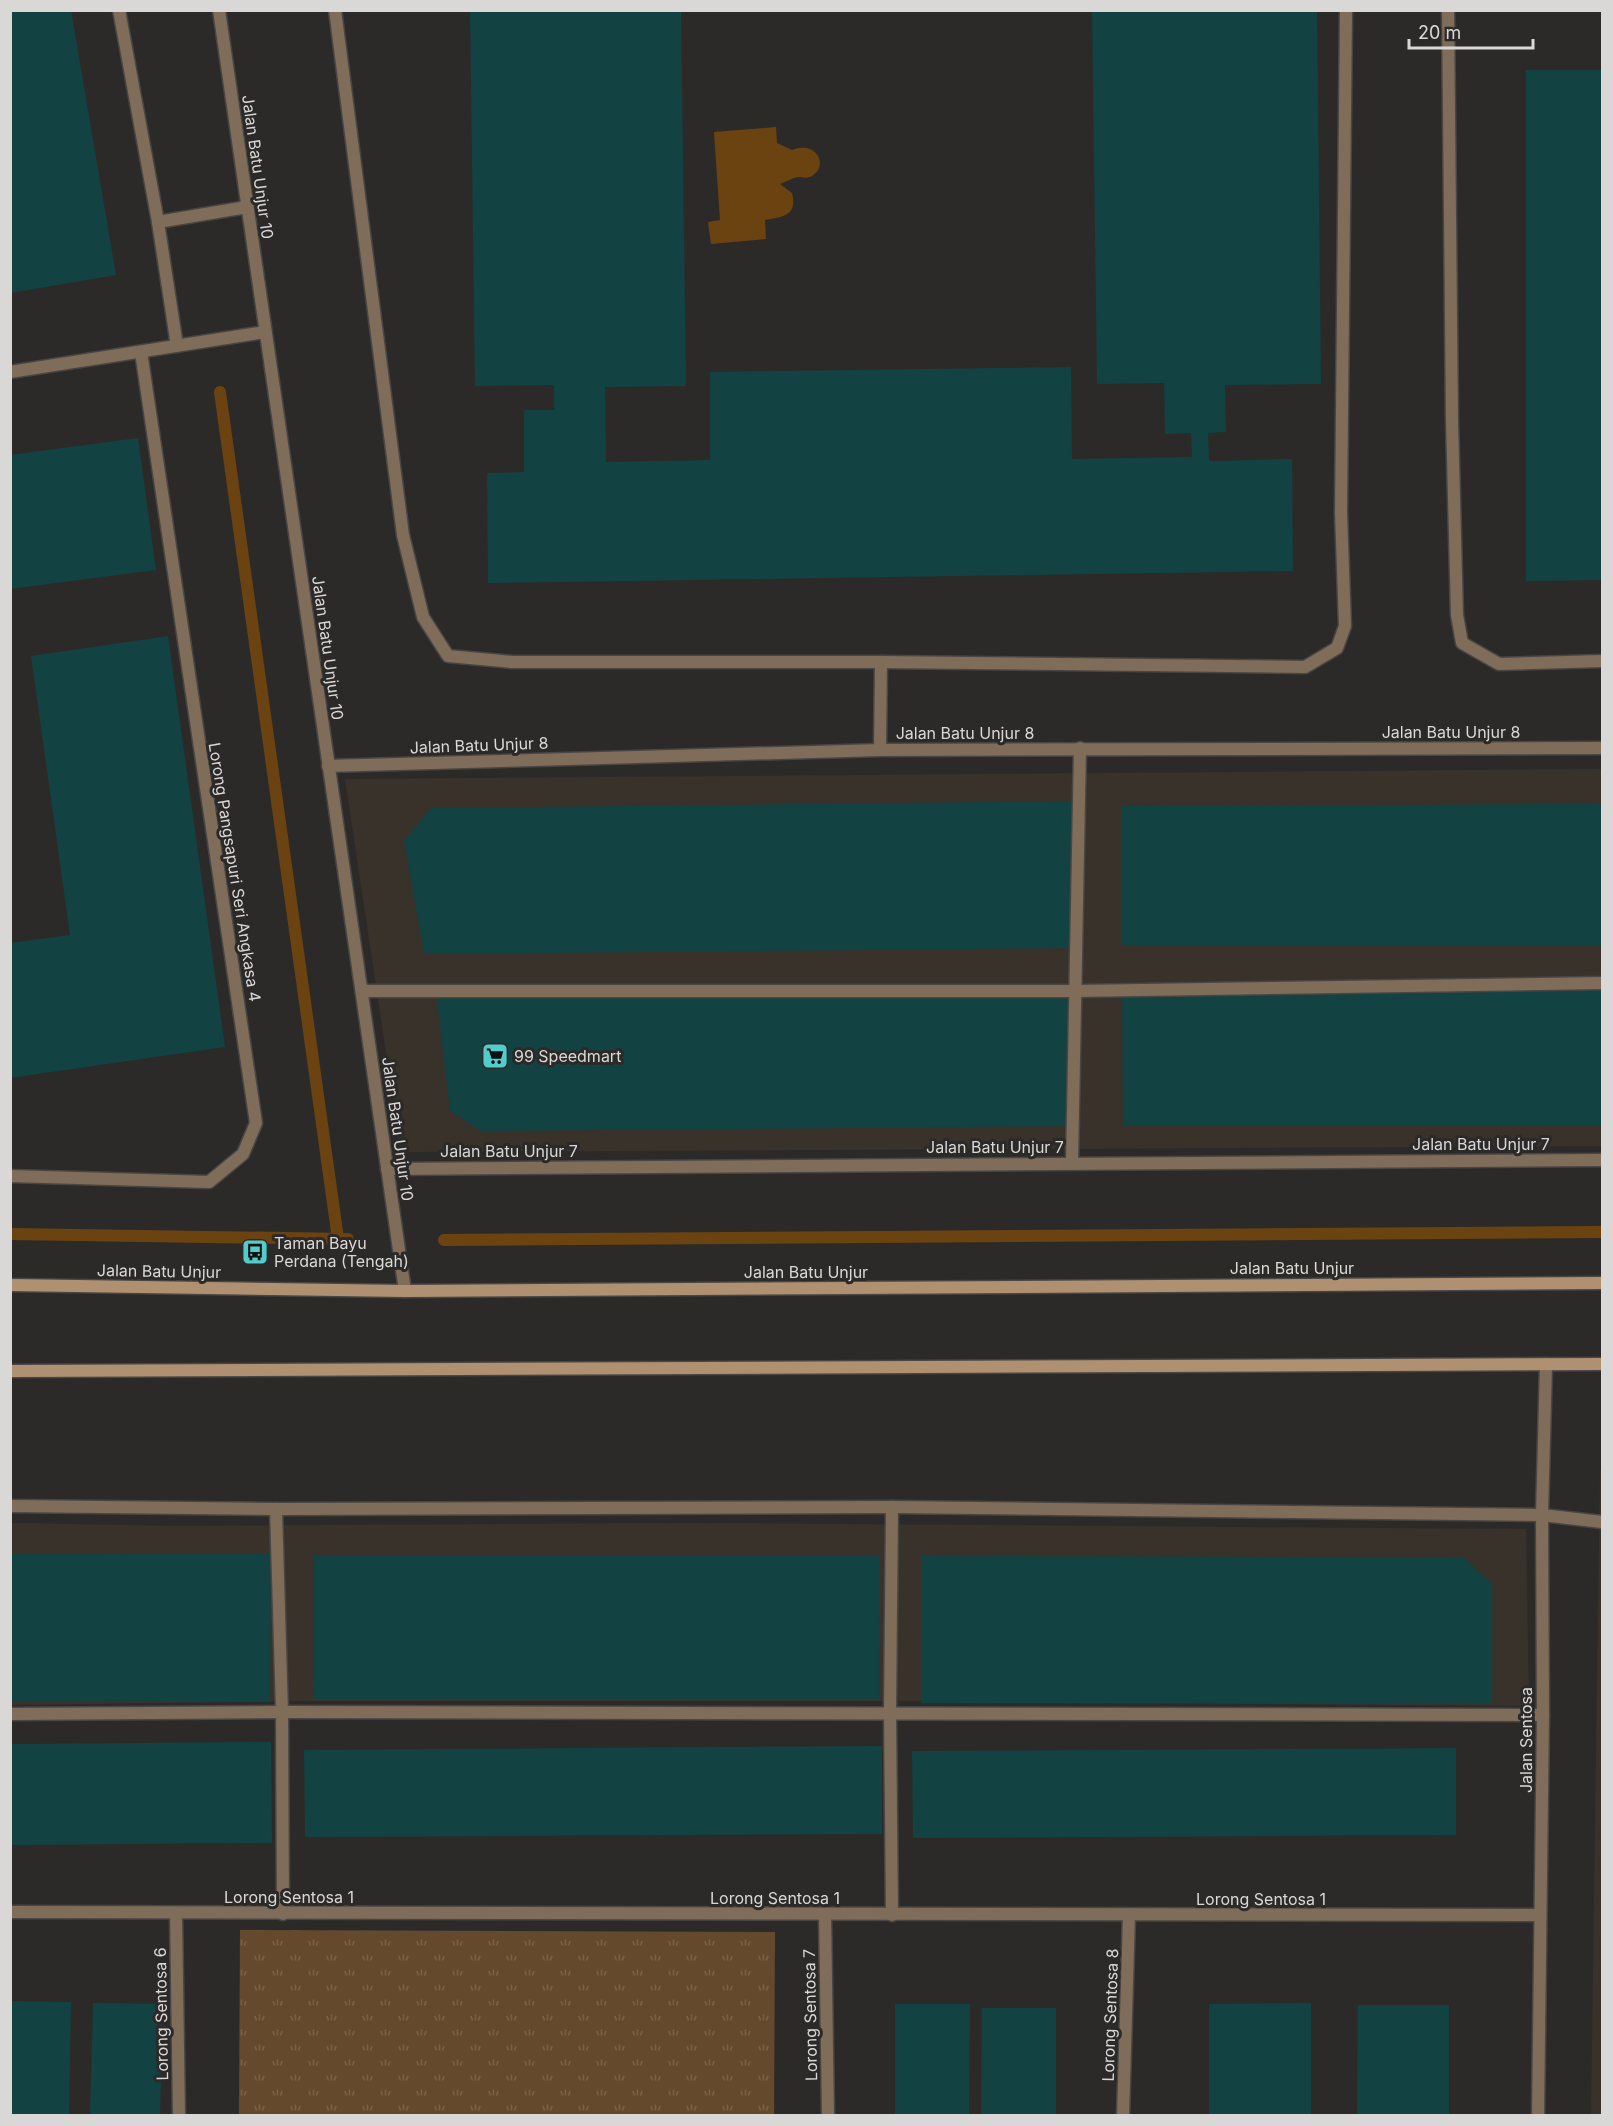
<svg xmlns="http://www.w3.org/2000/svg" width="1613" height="2126" font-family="Inter,sans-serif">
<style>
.built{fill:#38322b}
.grass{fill:url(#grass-tufts)}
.water{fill:#6b4311}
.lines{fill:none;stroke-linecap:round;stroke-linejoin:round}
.stream{stroke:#6b4311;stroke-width:12}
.building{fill:#134242}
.service-casing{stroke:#484645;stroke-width:15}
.minor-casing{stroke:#484645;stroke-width:15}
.secondary-casing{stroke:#484645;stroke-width:15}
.service{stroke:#7f6c59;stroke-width:12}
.minor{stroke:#7f6c59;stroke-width:12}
.secondary{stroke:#af9172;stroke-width:12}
.labels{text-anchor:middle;stroke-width:6;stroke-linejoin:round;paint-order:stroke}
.street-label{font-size:16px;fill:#dad8d7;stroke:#2c2a29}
.poi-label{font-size:16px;fill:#dad8d7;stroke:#2c2a29;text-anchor:start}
</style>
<defs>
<pattern id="grass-tufts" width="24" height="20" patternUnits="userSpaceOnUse" patternTransform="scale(1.5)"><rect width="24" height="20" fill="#64492c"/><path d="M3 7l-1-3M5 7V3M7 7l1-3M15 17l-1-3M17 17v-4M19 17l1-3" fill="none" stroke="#7a624a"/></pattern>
</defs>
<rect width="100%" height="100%" fill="#2c2a29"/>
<g class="built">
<path d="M 1602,769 L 1602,1146 L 401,1152 L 345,779 Z"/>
<path d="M 1600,1471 L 1602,1471 L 1602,2115 L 1591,2116 Z"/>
<path d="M 11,1523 L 177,1526 L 688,1523 L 1526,1529 L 1529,1706 L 909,1701 L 305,1701 L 11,1705 Z"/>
</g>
<path class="grass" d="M 240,1930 L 775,1932 L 774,2115 L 239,2115 Z"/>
<path class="water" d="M 776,127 L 777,143 L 792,150 C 817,140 829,166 812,176 C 806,179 803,177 798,177 C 792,178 785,182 780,184 L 792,193 C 798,216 782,217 765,220 L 766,239 L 711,244 L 708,222 L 720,220 L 714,132 Z"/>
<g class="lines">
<g class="stream">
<path d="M 220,392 L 338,1239"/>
<path d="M 10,1234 L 348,1239"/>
<path d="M 444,1240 L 1602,1232"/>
</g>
</g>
<g class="building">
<path d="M 10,10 L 71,10 L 116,275 L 10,293 Z"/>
<path d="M 470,10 L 681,10 L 686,386 L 605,387 L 606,462 L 710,460 L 710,372 L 1071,367 L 1072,459 L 1192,457 L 1191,433 L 1165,434 L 1164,383 L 1097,384 L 1092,10 L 1317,10 L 1321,384 L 1225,385 L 1226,432 L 1208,433 L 1209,461 L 1292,459 L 1293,571 L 488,583 L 487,473 L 524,472 L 524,410 L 554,410 L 554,385 L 475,386 Z"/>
<path d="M 1526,70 L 1602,70 L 1602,580 L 1526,581 Z"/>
<path d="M 138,438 L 156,570 L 10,589 L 10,455 Z"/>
<path d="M 168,636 L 225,1047 L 10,1078 L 10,943 L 70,935 L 31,656 Z"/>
<path d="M 1079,801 L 1080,948 L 424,954 L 404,841 L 431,808 Z"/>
<path d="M 1602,804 L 1602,945 L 1121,946 L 1121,806 Z"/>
<path d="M 1602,985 L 1602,1125 L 1123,1126 L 1122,987 Z"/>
<path d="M 1080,987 L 1080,1126 L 481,1131 L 450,1111 L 436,994 Z"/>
<path d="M 10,1553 L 271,1554 L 270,1702 L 10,1702 Z"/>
<path d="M 314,1556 L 880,1556 L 879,1700 L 313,1700 Z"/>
<path d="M 921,1556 L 1463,1557 L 1492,1584 L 1492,1704 L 921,1703 Z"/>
<path d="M 271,1742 L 272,1843 L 10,1845 L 10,1744 Z"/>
<path d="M 882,1746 L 882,1834 L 305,1837 L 304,1750 Z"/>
<path d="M 1456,1748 L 1456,1835 L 913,1838 L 912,1751 Z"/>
<path d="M 10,2001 L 71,2002 L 69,2115 L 10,2115 Z"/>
<path d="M 93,2003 L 163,2004 L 160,2115 L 90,2115 Z"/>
<path d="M 1311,2003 L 1311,2115 L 1209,2115 L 1209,2004 Z"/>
<path d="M 895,2004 L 970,2004 L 969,2115 L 895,2115 Z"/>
<path d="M 1358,2005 L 1449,2005 L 1449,2115 L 1357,2115 Z"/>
<path d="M 982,2008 L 1056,2008 L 1056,2115 L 981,2115 Z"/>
</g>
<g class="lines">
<defs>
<g id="service">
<path d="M 335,10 L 403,535 L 423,617 L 448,656 L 512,662 L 881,662 L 880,750"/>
<path d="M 1448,10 L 1452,420 L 1457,615 L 1462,643 L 1499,664 L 1602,661"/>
<path d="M 881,662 L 1305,667 L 1337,648 L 1345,626 L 1341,512 L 1346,10"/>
<path d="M 362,991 L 1076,991 L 1602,983"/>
<path d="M 1072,1163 L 1080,748"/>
<path d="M 276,1509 L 282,1712 L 283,1914"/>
<path d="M 10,1714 L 282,1712 L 1543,1715"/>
<path d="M 892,1915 L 890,1713 L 892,1507"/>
</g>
<g id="minor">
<path d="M 119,10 L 158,222 L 177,346"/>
<path d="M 219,10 L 405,1291"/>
<path d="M 158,222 L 247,207"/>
<path d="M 10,372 L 265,332"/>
<path d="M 328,766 L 880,750 L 1602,748"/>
<path d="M 387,1169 L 1602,1160"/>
<path d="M 10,1176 L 209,1182 L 243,1154 L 256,1123 L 141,352"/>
<path d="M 10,1506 L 276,1509 L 892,1507 L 1542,1515 L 1602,1522"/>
<path d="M 10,1912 L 1540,1915"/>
<path d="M 176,1913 L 179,2116"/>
<path d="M 825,1914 L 828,2116"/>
<path d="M 1123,2116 L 1129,1915"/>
<path d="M 1538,2116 L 1543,1715 L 1542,1515 L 1546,1364"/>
</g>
<g id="secondary">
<path d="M 10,1285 L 405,1291 L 1602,1283"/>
<path d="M 10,1371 L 1602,1364"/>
</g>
</defs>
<use href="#service" class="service-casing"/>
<use href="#minor" class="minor-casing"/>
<use href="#secondary" class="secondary-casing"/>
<use href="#service" class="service"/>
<use href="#minor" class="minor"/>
<use href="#secondary" class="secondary"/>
</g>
<defs>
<symbol id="supermarket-square" viewBox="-11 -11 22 22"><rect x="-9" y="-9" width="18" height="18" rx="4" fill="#52cdcc" stroke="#2c2a29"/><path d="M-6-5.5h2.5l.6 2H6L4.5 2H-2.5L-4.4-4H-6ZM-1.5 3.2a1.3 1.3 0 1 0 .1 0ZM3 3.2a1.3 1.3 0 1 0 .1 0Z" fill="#111"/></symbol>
<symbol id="bus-square" viewBox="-11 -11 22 22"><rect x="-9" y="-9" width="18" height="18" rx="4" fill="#52cdcc" stroke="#2c2a29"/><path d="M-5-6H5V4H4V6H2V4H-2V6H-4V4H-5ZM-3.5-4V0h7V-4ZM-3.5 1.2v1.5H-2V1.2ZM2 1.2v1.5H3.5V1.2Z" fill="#111"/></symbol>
</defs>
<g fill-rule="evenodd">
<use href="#supermarket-square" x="480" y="1041" width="30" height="30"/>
<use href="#bus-square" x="240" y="1237" width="30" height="30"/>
</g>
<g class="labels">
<g class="street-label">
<text transform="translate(258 167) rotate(82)" y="6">Jalan Batu Unjur 10</text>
<text transform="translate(328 648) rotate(82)" y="6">Jalan Batu Unjur 10</text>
<text x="1451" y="738">Jalan Batu Unjur 8</text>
<text x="965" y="739">Jalan Batu Unjur 8</text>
<text transform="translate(479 745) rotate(-2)" y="6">Jalan Batu Unjur 8</text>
<text transform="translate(235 872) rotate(81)" y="6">Lorong Pangsapuri Seri Angkasa 4</text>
<text transform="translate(398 1129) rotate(82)" y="6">Jalan Batu Unjur 10</text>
<text x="1481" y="1150">Jalan Batu Unjur 7</text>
<text x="995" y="1153">Jalan Batu Unjur 7</text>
<text x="509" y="1157">Jalan Batu Unjur 7</text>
<text x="1292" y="1274">Jalan Batu Unjur</text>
<text transform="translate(159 1271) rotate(1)" y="6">Jalan Batu Unjur</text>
<text x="806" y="1278">Jalan Batu Unjur</text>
<text transform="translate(1526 1740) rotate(-90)" y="6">Jalan Sentosa</text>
<text x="289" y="1903">Lorong Sentosa 1</text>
<text x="775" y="1904">Lorong Sentosa 1</text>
<text x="1261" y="1905">Lorong Sentosa 1</text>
<text transform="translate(161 2014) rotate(-91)" y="6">Lorong Sentosa 6</text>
<text transform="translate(810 2015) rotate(-91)" y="6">Lorong Sentosa 7</text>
<text transform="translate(1110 2015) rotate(-88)" y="6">Lorong Sentosa 8</text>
</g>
<g class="poi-label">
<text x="514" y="1062">99 Speedmart</text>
<text x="274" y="1249">Taman Bayu<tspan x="274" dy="18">Perdana (Tengah)</tspan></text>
</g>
</g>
<rect width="1613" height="2126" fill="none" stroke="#dad8d7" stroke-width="24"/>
<path d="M1409 39v9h124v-9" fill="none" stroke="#dad8d7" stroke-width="3"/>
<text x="1418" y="39" font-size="18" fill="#dad8d7" stroke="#2c2a29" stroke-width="4.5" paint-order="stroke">20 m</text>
</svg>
